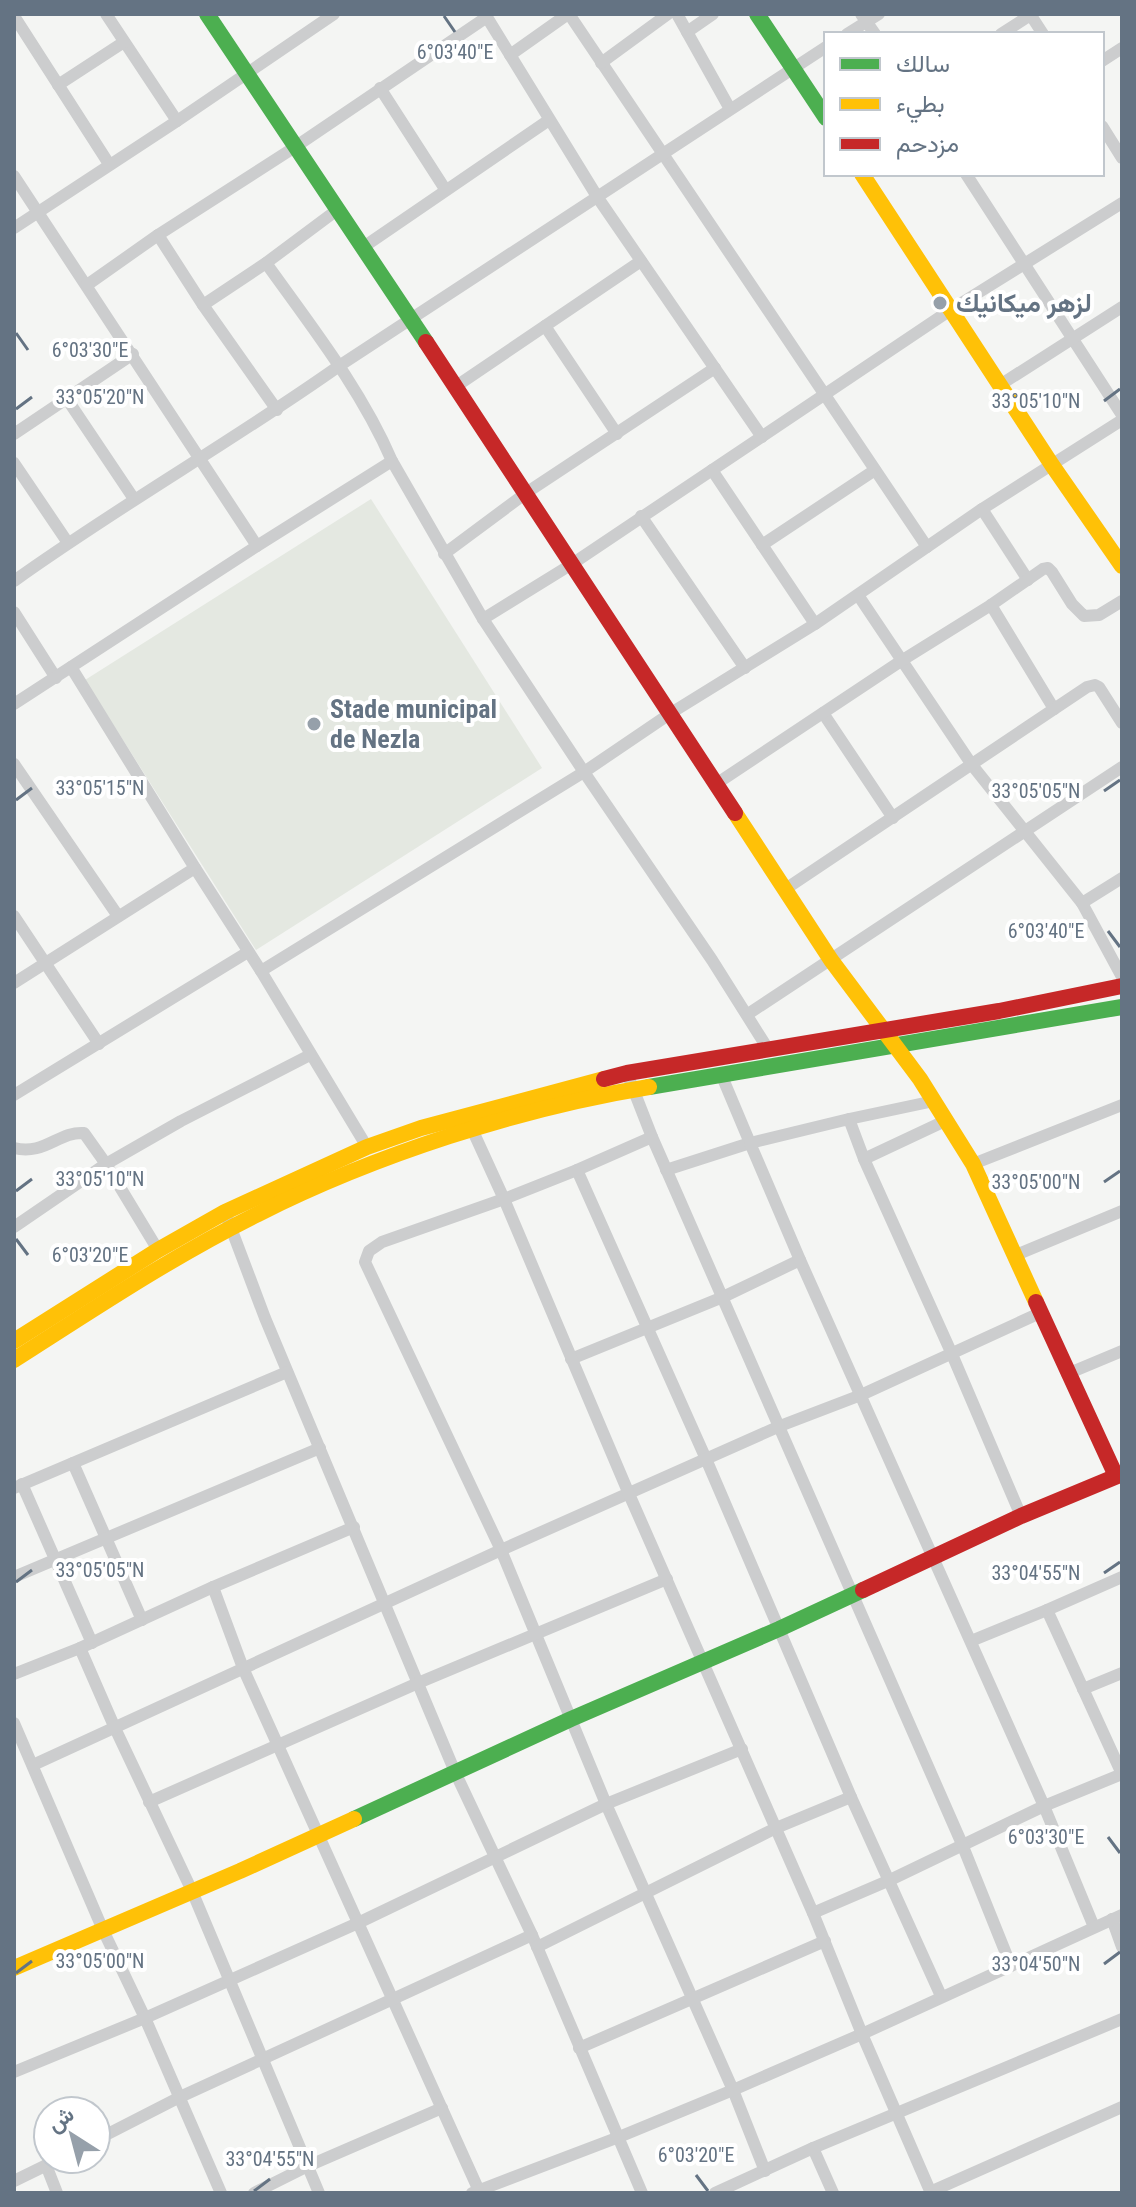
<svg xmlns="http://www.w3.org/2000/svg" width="1136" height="2207" font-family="'Roboto Condensed',Vazirmatn,sans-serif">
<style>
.green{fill:#e4e8e1}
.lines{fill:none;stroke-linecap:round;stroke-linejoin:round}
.street{stroke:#cccdce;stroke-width:12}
.fast{stroke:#4caf50;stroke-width:16}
.slow{stroke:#ffc107;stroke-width:16}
.jam{stroke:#c62828;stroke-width:16}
.ticks{fill:none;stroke:#647383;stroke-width:3}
.poi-dot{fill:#96a0aa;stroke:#fff;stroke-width:3}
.labels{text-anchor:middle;stroke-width:8;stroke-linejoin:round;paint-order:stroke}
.poi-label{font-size:26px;font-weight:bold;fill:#647383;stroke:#fff;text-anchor:start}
.ticks-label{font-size:20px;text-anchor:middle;fill:#647383;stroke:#fff;stroke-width:8;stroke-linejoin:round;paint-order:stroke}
</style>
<rect width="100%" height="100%" fill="#f4f5f3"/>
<path class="green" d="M 371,499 L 542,768 L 256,950 L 85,680 Z"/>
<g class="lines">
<g class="street">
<path d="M 106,14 L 177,121"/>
<path d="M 485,14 L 598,198 L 762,437"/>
<path d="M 569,14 L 927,547"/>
<path d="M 677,14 L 730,109"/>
<path d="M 861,14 L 875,34"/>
<path d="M 1030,14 L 1043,34"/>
<path d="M 14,16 L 109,164"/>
<path d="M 687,32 L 713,14"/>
<path d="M 847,34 L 879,14"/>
<path d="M 1001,34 L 1032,14"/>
<path d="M 510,55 L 568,14"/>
<path d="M 1102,61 L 1122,48"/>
<path d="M 601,63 L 668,14"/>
<path d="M 58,85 L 124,42"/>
<path d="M 380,88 L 445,189"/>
<path d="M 1102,126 L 1122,158"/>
<path d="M 966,174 L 1122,415"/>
<path d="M 14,176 L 257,546"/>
<path d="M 14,228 L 177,121 L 334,14"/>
<path d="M 158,235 L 203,305 L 277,410"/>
<path d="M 362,248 L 549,120"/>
<path d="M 266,263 L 337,210"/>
<path d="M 87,285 L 158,235 L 295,147 L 487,17"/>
<path d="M 203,305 L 266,263 C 311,326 361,389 392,461"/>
<path d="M 545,326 L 617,434"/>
<path d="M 1000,385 L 1122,307"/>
<path d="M 455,387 L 641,261"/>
<path d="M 67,399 L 134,499"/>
<path d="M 14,434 L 133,354"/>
<path d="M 14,463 L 68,543"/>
<path d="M 712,470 L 815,624"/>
<path d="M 982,509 L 1028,580"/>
<path d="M 641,516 L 745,668"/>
<path d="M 762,545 L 875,470"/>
<path d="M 444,554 L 526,493 L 715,368"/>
<path d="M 14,581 C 120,505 233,441 339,366 L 826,47"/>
<path d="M 858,595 L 972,765 L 1082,903 L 1122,878"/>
<path d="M 991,605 L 1054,709"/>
<path d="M 14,612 L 56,678"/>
<path d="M 483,619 L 572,564 L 952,309 L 1122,203"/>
<path d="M 71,667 L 195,868 L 261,971 L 584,772 L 671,713 L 815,624 L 982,509 L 1122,420"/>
<path d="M 14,704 L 257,546 L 392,461 L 483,619 L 584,772 L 712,960 L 768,1049"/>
<path d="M 823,713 L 893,818"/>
<path d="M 14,764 L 118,916"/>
<path d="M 716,784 L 901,661 L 991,605 L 1043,569 L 1048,568 L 1052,572 L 1072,604 L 1084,616 L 1099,615 L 1122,601"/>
<path d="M 784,890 L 1087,687 L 1095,685 L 1099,687 L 1122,723"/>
<path d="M 1082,903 L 1122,977"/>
<path d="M 14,916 L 99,1044"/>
<path d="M 261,971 L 367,1147"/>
<path d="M 14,983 L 195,868"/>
<path d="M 748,1014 L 1122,767"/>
<path d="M 627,1073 L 652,1137"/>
<path d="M 14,1095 L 248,952"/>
<path d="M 849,1119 L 934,1101"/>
<path d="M 472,1129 L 504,1199 L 382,1242 L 369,1251 L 365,1262 L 501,1550 L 606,1804 L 733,2090 L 765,2171"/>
<path d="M 14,1148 C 44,1156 59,1131 84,1133 L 106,1164 L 158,1250"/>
<path d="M 864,1159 L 951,1352 L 1021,1516"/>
<path d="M 973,1164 L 1122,1105"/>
<path d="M 577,1170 L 706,1459 L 851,1797 L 941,1996"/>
<path d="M 666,1170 L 750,1143 L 721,1074"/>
<path d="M 225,1212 L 265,1318 L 455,1772 L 532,1935 L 642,2193"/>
<path d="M 14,1227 L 106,1164 L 181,1121 L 310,1055"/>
<path d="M 1016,1255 L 1122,1211"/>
<path d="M 571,1359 L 723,1297 L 800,1260"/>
<path d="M 1067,1374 L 1122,1351"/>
<path d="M 73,1463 L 142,1620"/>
<path d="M 22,1484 L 92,1643"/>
<path d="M 14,1488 L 287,1372"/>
<path d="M 14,1577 L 320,1448"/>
<path d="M 213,1587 L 243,1668 L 480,2193"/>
<path d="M 1047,1610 L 1122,1774"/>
<path d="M 971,1641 L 1047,1610 L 1122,1577"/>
<path d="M 80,1648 L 114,1726 L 192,1891 L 319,2193"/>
<path d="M 14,1674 L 80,1648 L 213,1587 L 354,1527"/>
<path d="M 1083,1689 L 1122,1673"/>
<path d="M 14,1723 L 103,1930 L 145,2018 L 221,2193"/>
<path d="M 33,1765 L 501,1550 L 780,1426 L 861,1395 L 1042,1312"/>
<path d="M 149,1802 L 418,1683 L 667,1579"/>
<path d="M 813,1913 L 890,1880 L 1044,1806 L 800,1260 L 750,1143 L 849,1119 L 864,1159 L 947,1120"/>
<path d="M 1112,1919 L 1122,1947"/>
<path d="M 1094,1927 L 1044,1806 L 1122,1774"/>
<path d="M 537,1947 L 776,1828 L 851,1797"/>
<path d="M 579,2048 L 825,1941"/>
<path d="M 14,2072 L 145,2018 L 358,1923 L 606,1804 L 742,1749"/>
<path d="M 96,2140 L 180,2097 L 532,1935"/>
<path d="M 813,2148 L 833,2193"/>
<path d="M 46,2165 L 57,2193"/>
<path d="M 14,2181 L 59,2159"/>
<path d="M 930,2192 L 1122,2107"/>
<path d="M 254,2193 L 308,2166 L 442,2108"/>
<path d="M 472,2193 L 619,2137 L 733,2090 L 862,2034 L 1122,1915"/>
<path d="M 715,2193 L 813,2148 L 1122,2019"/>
<path d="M 931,2193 L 862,2034 L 813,1913 L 629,1494 L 504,1199 L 577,1170 L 652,1137 L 962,1844 L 1011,1966"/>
</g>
<g class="fast">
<path d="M 207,14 L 426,342"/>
<path d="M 757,14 L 826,118"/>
<path d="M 649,1087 L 1122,1007"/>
<path d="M 354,1819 L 571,1719 L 779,1629 L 863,1590"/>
</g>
<g class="slow">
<path d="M 862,174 L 1052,465 L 1122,566"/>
<path d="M 735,813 L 831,960 L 920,1079 L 973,1164 L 1036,1302"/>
<path d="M 14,1341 L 158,1250 L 225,1212 L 367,1147 L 421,1128 L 604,1079"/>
<path d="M 14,1360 C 94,1309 173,1256 258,1214 C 375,1155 520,1108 649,1087"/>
<path d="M 14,1968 L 240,1871 L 354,1819"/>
</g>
<g class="jam">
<path d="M 426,342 L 735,813"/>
<path d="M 604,1079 L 627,1073 L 999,1011 L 1122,986"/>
<path d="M 1036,1302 L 1116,1476"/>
<path d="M 863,1590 L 1021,1516 L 1122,1474"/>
</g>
</g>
<path class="ticks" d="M 444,16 L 455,32M 16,333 L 28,350M 1104,401 L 1120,389M 16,409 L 32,397M 1104,791 L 1120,780M 16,800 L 32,788M 1108,931 L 1120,947M 1104,1182 L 1120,1171M 16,1191 L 32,1179M 16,1239 L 28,1255M 1104,1573 L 1120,1562M 16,1582 L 32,1570M 1108,1837 L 1120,1853M 1104,1964 L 1120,1952M 16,1973 L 32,1961M 696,2175 L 708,2191M 254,2191 L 270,2179"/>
<g class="poi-dot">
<circle cx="940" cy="303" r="8"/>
<circle cx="314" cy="724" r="8"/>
</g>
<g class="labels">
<g class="poi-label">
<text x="956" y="312">لزهر ميكانيك</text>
<text x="330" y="718">Stade municipal<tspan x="330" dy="30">de Nezla</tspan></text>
</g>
</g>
<g class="ticks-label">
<text x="455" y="59">6°03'40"E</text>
<text x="90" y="357">6°03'30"E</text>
<text x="100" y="404">33°05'20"N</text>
<text x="1036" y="408">33°05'10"N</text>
<text x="100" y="795">33°05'15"N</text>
<text x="1036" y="798">33°05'05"N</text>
<text x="1046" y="938">6°03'40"E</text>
<text x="100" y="1186">33°05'10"N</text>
<text x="1036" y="1189">33°05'00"N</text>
<text x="90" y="1262">6°03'20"E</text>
<text x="100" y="1577">33°05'05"N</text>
<text x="1036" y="1580">33°04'55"N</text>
<text x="1046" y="1844">6°03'30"E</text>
<text x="100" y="1968">33°05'00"N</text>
<text x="1036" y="1971">33°04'50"N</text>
<text x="696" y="2162">6°03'20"E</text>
<text x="270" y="2166">33°04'55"N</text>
</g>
<rect width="1136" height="2207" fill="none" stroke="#647383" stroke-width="32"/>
<rect x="824" y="32" width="280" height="144" fill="#ffffff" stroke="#c1c7cd" stroke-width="2"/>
<rect x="840" y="58" width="40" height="12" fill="#4caf50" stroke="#c1c7cd" stroke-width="2"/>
<text x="896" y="72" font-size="24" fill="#647383">سالك</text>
<rect x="840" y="98" width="40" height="12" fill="#ffc107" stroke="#c1c7cd" stroke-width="2"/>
<text x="896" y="112" font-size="24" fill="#647383">بطيء</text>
<rect x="840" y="138" width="40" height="12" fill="#c62828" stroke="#c1c7cd" stroke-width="2"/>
<text x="896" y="152" font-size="24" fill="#647383">مزدحم</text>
<g transform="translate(72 2135) rotate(324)"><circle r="38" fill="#ffffff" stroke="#c1c7cd" stroke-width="2"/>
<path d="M0-6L14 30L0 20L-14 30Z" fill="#96a0aa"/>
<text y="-12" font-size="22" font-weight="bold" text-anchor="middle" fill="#647383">ش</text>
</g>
</svg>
